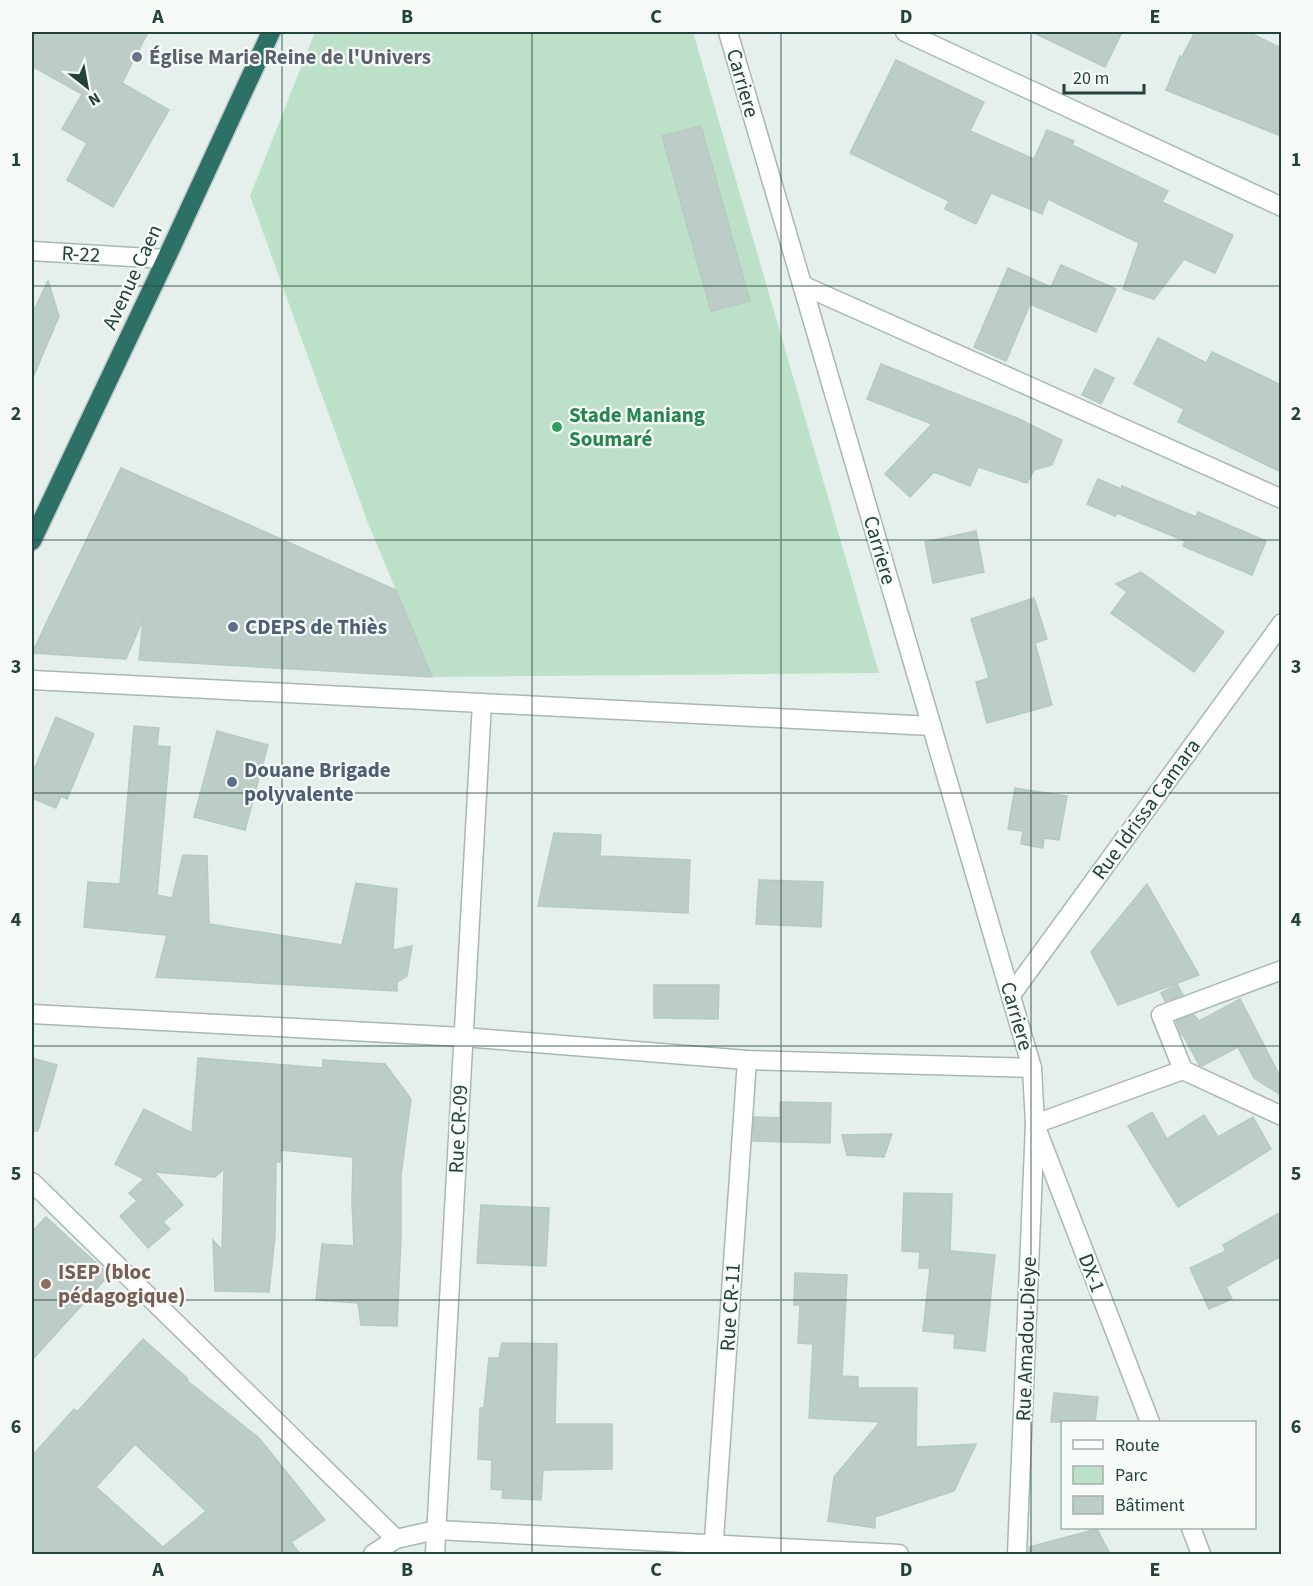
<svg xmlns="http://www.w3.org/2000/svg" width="1313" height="1586" font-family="'Source Sans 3',sans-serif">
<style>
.green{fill:#bde1c8}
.building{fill:#bccdc7;stroke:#b6c9c2;stroke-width:1.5;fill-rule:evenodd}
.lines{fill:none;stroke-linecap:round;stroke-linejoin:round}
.minor-casing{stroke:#a7b8b3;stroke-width:21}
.highway-casing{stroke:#c1cac8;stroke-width:21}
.minor{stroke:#fff;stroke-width:18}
.highway{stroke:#2c7066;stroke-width:18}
.grid{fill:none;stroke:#22423b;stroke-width:1.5;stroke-opacity:0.55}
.worship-dot{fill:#6b7280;stroke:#f6fbf8;stroke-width:2}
.leisure-dot{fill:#2e9e5b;stroke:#f6fbf8;stroke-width:2}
.service-dot{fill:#5c6f8a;stroke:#f6fbf8;stroke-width:2}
.education-dot{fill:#8d6e63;stroke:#f6fbf8;stroke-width:2}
.labels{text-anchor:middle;stroke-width:4.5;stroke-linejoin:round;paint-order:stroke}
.worship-label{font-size:21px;font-weight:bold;fill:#5b616d;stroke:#f6fbf8;text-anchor:start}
.street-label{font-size:21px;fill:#22423b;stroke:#f6fbf8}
.leisure-label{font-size:21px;font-weight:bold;fill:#27864d;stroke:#f6fbf8;text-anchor:start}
.service-label{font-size:21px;font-weight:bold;fill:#4e5e75;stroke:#f6fbf8;text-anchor:start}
.education-label{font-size:21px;font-weight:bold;fill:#785e54;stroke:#f6fbf8;text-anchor:start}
.neatline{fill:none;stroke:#22423b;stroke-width:2}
.grid-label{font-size:20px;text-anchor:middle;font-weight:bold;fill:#22423b}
</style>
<rect width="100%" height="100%" fill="#e5efeb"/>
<path class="green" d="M 315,32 L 693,32 L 879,673 L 432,677 L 368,523 L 250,196 Z"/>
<g class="building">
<path d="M 32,32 L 148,32 L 122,83 L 169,110 L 113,207 L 67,180 L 87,143 L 62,129 L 82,94 L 32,66 Z"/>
<path d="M 1032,32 L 1122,32 L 1105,67 Z"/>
<path d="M 1195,32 L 1248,32 L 1281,48 L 1281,136 L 1166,90 L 1180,56 L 1182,57 Z"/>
<path d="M 896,60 L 984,102 L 970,131 L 1034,159 L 1047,130 L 1074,141 L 1072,145 L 1168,191 L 1162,202 L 1233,235 L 1215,273 L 1184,259 L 1154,299 L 1123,289 L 1139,243 L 1048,199 L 1042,214 L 991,193 L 976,224 L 945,209 L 949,201 L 850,153 Z"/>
<path d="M 701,126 L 750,301 L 711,311 L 662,136 Z"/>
<path d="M 1061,265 L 1116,289 L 1096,332 L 1030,304 L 1006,361 L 974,347 L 1008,268 L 1051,287 Z"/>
<path d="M 48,281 L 59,316 L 32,380 L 32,314 Z"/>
<path d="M 1158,338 L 1206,363 L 1212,352 L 1281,385 L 1281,472 L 1178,422 L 1184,409 L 1134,384 Z"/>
<path d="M 881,364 L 1017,418 L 1062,440 L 1052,465 L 1034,470 L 1027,483 L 978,467 L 970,486 L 934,472 L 910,497 L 885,474 L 932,424 L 867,399 Z"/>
<path d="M 1095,369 L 1114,378 L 1101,404 L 1082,395 Z"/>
<path d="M 121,468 L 396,590 L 432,677 L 139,660 L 143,619 L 126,659 L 32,653 Z"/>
<path d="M 1098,479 L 1121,489 L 1122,486 L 1196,517 L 1198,512 L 1266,541 L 1252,575 L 1183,546 L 1185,541 L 1117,513 L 1115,516 L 1087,504 Z"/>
<path d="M 976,531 L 984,572 L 933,583 L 925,542 Z"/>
<path d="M 1141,572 L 1224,632 L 1194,672 L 1111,613 L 1127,592 L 1116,584 Z"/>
<path d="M 1034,598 L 1047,639 L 1035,643 L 1052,705 L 987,723 L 976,682 L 989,678 L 971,619 Z"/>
<path d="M 56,717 L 94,734 L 67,799 L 61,796 L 56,808 L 32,798 L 32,775 Z"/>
<path d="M 134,726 L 159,728 L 157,746 L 170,747 L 157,895 L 172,898 L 183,855 L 207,856 L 209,924 L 342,945 L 356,883 L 397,889 L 393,950 L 412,946 L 407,976 L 397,982 L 397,991 L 156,977 L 167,935 L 84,927 L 88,882 L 120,884 Z"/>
<path d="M 217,731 L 268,745 L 245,830 L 194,817 Z"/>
<path d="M 1015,788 L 1067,796 L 1059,840 L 1044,838 L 1043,848 L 1021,844 L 1023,831 L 1008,829 Z"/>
<path d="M 554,833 L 601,835 L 600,856 L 690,860 L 688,913 L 538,906 Z"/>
<path d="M 759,880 L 823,882 L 821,927 L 756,924 Z"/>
<path d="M 1147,884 L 1199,975 L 1118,1005 L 1091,952 Z"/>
<path d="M 1177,984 L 1183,995 L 1165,1001 L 1161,993 Z"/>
<path d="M 654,985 L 719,985 L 718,1019 L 654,1018 Z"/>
<path d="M 1240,999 L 1281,1078 L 1281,1095 L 1254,1078 L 1238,1047 L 1202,1066 L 1199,1065 L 1183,1035 L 1181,1034 L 1176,1021 L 1194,1015 L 1199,1021 Z"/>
<path d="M 32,1058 L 57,1065 L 38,1131 L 32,1131 Z"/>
<path d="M 198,1058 L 323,1068 L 323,1060 L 385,1064 L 411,1099 L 401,1175 L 401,1238 L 397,1326 L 361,1325 L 358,1303 L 316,1300 L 322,1244 L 354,1246 L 352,1202 L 353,1157 L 281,1150 L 280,1162 L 276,1162 L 275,1236 L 269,1292 L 215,1291 L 213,1240 L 222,1250 L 224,1169 L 215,1177 L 154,1172 L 183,1205 L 163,1222 L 170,1229 L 148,1248 L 120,1216 L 137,1201 L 129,1193 L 144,1179 L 115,1164 L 144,1109 L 192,1133 Z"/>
<path d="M 780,1102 L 831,1103 L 830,1143 L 753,1141 L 754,1117 L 780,1118 Z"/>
<path d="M 1152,1112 L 1167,1139 L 1204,1115 L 1218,1137 L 1253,1117 L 1271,1149 L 1178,1207 L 1128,1126 Z"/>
<path d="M 892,1134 L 884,1157 L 847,1155 L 842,1135 Z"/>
<path d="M 904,1193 L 952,1194 L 950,1251 L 995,1255 L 985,1351 L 954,1348 L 955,1334 L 923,1331 L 930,1268 L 919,1268 L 920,1252 L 902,1251 Z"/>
<path d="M 481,1205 L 549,1208 L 546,1266 L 477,1263 Z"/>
<path d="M 1281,1212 L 1281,1256 L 1226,1287 L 1232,1299 L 1209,1309 L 1190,1268 L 1226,1251 L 1223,1245 Z"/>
<path d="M 46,1217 L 109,1275 L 32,1360 L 32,1232 Z"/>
<path d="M 795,1273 L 847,1275 L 842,1376 L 858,1377 L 858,1388 L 917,1388 L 916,1447 L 976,1444 L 954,1491 L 875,1517 L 875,1528 L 828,1521 L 834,1477 L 880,1422 L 809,1418 L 813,1344 L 798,1343 L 800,1305 L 794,1305 Z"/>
<path d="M 143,1339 L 188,1379 L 186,1380 L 259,1438 L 325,1520 L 291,1542 L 300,1554 L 32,1554 L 32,1456 L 74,1409 L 77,1412 ZM 135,1444 L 206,1511 L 163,1547 L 96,1487 Z"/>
<path d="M 502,1343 L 557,1344 L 555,1424 L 612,1424 L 612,1469 L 543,1470 L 541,1500 L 502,1498 L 503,1490 L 491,1489 L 492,1460 L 478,1459 L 480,1408 L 484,1408 L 489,1358 L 499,1358 Z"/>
<path d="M 1054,1393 L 1098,1397 L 1095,1422 L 1051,1422 Z"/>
<path d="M 1097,1529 L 1110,1554 L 1029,1554 L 1029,1547 Z"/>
</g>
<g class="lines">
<defs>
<g id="minor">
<path d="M 728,32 L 1032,1068 L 1035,1124 L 1017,1554"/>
<path d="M 905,32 L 1282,207"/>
<path d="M 32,251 L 166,259"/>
<path d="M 802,285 L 1282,499"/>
<path d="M 32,680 L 932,726"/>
<path d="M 1282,970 L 1161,1015 L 1183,1070 L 1282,1116"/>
<path d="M 1011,995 L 1282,623"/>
<path d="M 32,1014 L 463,1037 L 747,1060 L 1032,1068"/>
<path d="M 1035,1124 L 1183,1070"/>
<path d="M 1037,1130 L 1150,1422"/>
<path d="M 32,1182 L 396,1539"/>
<path d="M 1191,1528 L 1201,1554"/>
<path d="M 373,1554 L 396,1539 L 436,1530 L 899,1554"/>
<path d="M 435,1554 L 482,703"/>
<path d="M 713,1554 L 747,1060"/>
</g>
<path id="highway" d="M 32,541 L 166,259 L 271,32"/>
</defs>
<use href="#minor" class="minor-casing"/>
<use href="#highway" class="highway-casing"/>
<use href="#minor" class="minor"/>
<use href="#highway" class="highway"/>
</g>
<path class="grid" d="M 282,32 L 282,1554M 532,32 L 532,1554M 781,32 L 781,1554M 1031,32 L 1031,1554M 32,286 L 1282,286M 32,540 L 1282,540M 32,793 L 1282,793M 32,1046 L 1282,1046M 32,1300 L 1282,1300"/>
<circle class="worship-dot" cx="137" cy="57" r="6"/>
<circle class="leisure-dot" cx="557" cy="427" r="6"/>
<g class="service-dot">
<circle cx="233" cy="627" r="6"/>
<circle cx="232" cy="782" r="6"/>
</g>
<circle class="education-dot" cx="46" cy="1284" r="6"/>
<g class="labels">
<g class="worship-label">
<text x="149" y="64">Église Marie Reine de l'Univers</text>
</g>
<g class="street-label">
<text transform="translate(743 83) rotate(74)" y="7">Carriere</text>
<text transform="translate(81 254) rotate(3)" y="7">R-22</text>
<text transform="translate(132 277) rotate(-65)" y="7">Avenue Caen</text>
<text transform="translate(880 550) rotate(74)" y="7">Carriere</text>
<text transform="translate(1146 809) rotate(-54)" y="7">Rue Idrissa Camara</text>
<text transform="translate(1017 1016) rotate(74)" y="7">Carriere</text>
<text transform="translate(458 1129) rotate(-87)" y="7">Rue CR-09</text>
<text transform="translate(1092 1273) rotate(69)" y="7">DX-1</text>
<text transform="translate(730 1307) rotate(-86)" y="7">Rue CR-11</text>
<text transform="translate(1026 1339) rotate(-88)" y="7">Rue Amadou Dieye</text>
</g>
<g class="leisure-label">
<text x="569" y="422">Stade Maniang<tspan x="569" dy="24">Soumaré</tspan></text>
</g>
<g class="service-label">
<text x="245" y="634">CDEPS de Thiès</text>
<text x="244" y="777">Douane Brigade<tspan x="244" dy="24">polyvalente</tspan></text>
</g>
<g class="education-label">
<text x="58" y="1279">ISEP (bloc<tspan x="58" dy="24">pédagogique)</tspan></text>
</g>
</g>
<rect width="1313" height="1586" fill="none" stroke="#f6fbf8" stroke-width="66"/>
<rect x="1061" y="1421" width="195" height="108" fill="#f6fbf8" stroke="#a1b1ac" stroke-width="1.5"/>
<rect x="1073" y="1440" width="30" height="9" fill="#ffffff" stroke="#a1b1ac" stroke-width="1.5"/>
<text x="1115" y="1451" font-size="18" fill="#22423b">Route</text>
<rect x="1073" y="1466" width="30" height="18" fill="#bde1c8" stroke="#a1b1ac" stroke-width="1.5"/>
<text x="1115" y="1481" font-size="18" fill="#22423b">Parc</text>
<rect x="1073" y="1496" width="30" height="18" fill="#bccdc7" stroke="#a1b1ac" stroke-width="1.5"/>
<text x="1115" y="1511" font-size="18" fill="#22423b">Bâtiment</text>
<g transform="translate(87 87) rotate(149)" stroke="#f6fbf8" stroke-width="4.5" paint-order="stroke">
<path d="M0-4.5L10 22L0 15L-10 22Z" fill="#22423b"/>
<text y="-9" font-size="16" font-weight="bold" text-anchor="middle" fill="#22423b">N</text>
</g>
<path d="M1064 84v9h80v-9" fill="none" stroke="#22423b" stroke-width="3"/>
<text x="1073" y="84" font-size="18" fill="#22423b" stroke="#f6fbf8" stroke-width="4.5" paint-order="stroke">20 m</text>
<rect x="33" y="33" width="1247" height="1520" class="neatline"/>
<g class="grid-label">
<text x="158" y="23">A</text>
<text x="407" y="23">B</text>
<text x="656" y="23">C</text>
<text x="906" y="23">D</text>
<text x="1155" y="23">E</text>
<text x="16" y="166">1</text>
<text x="1296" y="166">1</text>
<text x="16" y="420">2</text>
<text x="1296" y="420">2</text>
<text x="16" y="673">3</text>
<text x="1296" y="673">3</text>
<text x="16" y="926">4</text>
<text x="1296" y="926">4</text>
<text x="16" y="1180">5</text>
<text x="1296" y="1180">5</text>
<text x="16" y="1433">6</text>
<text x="1296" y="1433">6</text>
<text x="158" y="1576">A</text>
<text x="407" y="1576">B</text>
<text x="656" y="1576">C</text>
<text x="906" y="1576">D</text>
<text x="1155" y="1576">E</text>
</g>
</svg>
